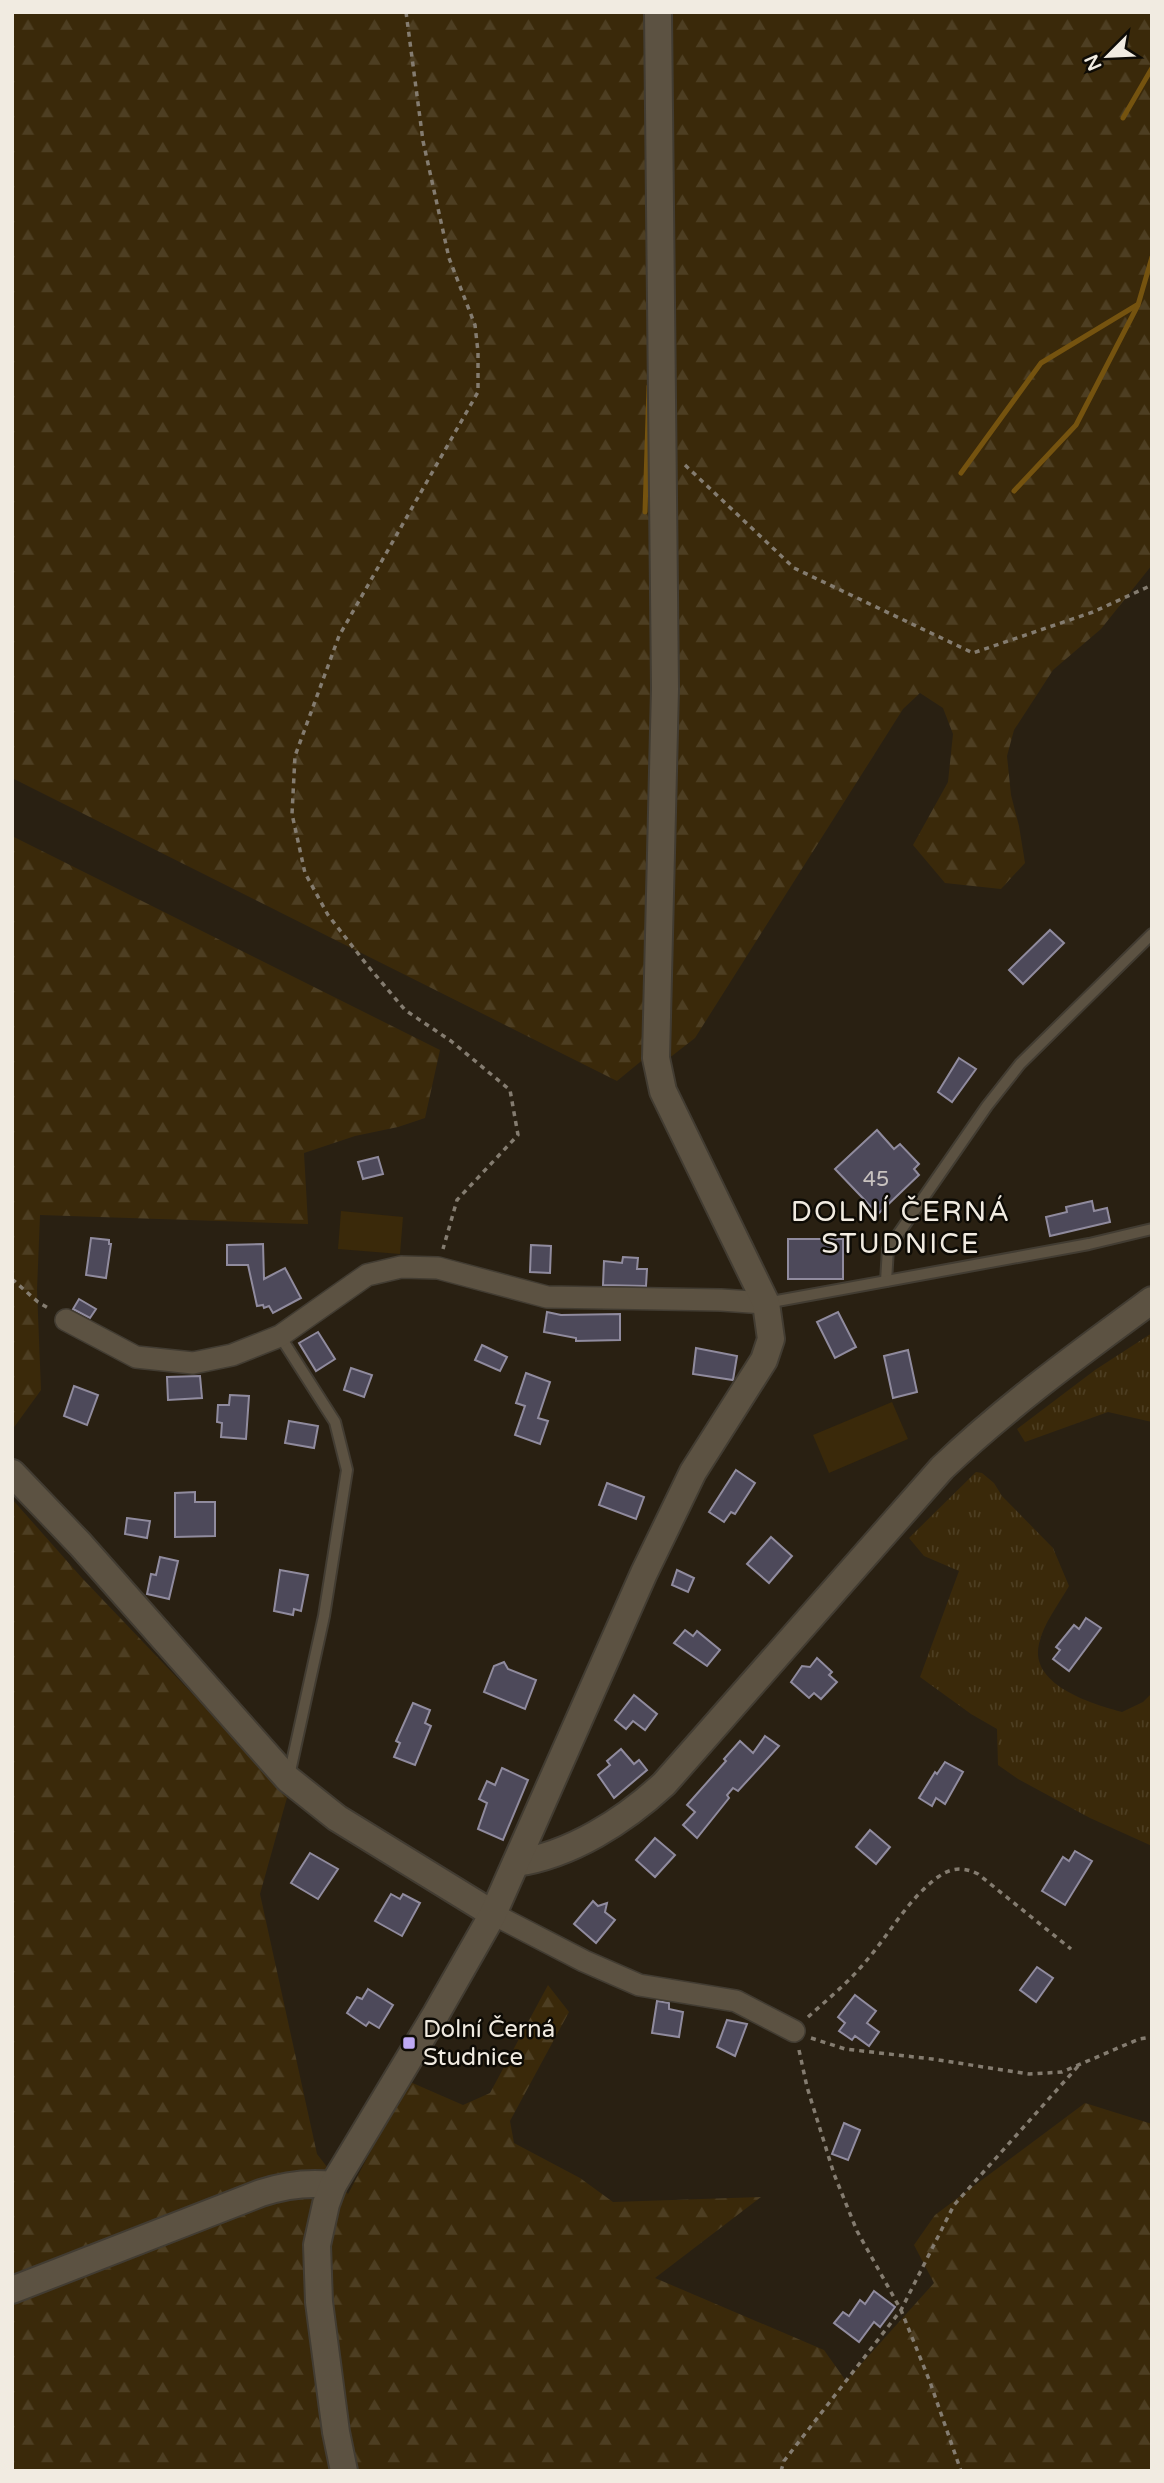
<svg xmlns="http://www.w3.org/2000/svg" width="1164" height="2483" font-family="'Varela Round',sans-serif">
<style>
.grass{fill:url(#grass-tufts)}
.forest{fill:url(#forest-firs)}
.pitch{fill:#3a290a}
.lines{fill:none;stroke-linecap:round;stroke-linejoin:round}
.stream{stroke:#75530f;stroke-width:5}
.building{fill:#4d495a;stroke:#908b9e;stroke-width:2}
.service-casing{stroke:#423c32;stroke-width:14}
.minor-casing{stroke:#423c32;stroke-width:24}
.tertiary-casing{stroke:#423c32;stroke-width:30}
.path{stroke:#847c70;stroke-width:3.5;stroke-dasharray:5 5;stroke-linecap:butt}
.service{stroke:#5c5242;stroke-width:10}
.minor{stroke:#5c5242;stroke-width:21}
.tertiary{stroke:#5c5242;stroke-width:26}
.poi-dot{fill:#bea9f4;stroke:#0e0b05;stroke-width:2.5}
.labels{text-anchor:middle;stroke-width:5;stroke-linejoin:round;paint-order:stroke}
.number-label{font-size:21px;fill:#c8c2bf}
.poi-label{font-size:24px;fill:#f1ebe1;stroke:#0e0b05;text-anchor:start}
.quarter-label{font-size:28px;letter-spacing:2px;fill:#f1ebe1;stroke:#0e0b05}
</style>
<defs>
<pattern id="grass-tufts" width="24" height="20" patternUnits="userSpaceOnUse" patternTransform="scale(1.75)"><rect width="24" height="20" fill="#3a290a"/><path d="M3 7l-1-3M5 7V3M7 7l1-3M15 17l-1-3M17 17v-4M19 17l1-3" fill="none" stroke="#4d3e22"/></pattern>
<pattern id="forest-firs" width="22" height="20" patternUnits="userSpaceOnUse" patternTransform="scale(1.75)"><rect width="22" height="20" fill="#3a290a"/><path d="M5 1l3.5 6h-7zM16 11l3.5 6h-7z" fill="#4d3e22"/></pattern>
</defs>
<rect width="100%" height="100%" fill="#292012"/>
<g class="grass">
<path d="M 1152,1333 L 1152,1422 L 1108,1412 L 1025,1442 L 1017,1429 L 1095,1370 Z"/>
<path d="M 976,1472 L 982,1473 L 994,1483 L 1002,1496 L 1053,1548 L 1069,1586 C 1059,1604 1043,1624 1039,1644 C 1029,1685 1092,1704 1122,1712 L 1143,1702 L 1152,1693 L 1152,1846 L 1090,1818 L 1018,1779 L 998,1765 L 997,1729 L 971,1714 L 920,1677 L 959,1571 L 924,1556 L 909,1538 Z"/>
</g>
<g class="forest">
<path d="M 12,12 L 647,12 L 653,689 L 645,1058 L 617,1081 L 12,778 Z"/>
<path d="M 669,12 L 1152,12 L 1152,565 L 1101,629 L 1053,670 L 1014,730 L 1007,756 L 1011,795 L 1019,826 L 1025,863 L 1001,889 L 945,883 L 913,845 L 948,782 L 953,734 L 943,708 L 920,693 L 903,709 L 695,1038 L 668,1059 Z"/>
<path d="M 12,836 L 440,1050 L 425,1118 L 398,1127 L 355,1136 L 304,1153 L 308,1224 L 40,1215 L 37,1290 L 41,1390 L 12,1430 Z"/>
<path d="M 12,1499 L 82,1578 L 288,1794 L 260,1894 L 317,2154 L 348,2194 L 408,2081 L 463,2105 L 490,2093 L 548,1985 L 569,2012 L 510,2121 L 514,2143 L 580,2178 L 613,2202 L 761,2197 L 655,2278 L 824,2350 L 846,2381 L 934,2283 L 914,2245 L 935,2215 L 1085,2103 L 1152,2124 L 1152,2471 L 12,2471 Z"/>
</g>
<g class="pitch">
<path d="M 341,1211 L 403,1217 L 400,1254 L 338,1249 Z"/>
<path d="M 892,1402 L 908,1439 L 829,1473 L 813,1435 Z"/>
</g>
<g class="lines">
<g class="stream">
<path d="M 1123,118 L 1152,68"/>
<path d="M 961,473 L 1041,363 L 1137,305"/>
<path d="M 1014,491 L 1076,425 L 1138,305 L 1152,257"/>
<path d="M 645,512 L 649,386"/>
</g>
</g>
<g class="building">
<path d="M 1050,930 L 1064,943 L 1023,984 L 1009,970 Z"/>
<path d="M 959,1058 L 976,1069 L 952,1102 L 938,1092 Z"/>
<path d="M 877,1130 L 894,1149 L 900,1144 L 919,1164 L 914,1169 L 919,1175 L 878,1214 L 835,1169 Z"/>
<path d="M 378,1157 L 383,1174 L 363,1179 L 358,1162 Z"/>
<path d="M 1092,1201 L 1094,1211 L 1107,1208 L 1110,1222 L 1050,1236 L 1046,1217 L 1067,1212 L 1066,1207 Z"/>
<path d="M 91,1238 L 109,1240 L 109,1244 L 111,1244 L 106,1278 L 86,1275 Z"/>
<rect x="788" y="1239" width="55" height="40"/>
<path d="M 263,1244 L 264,1279 L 285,1268 L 301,1298 L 273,1313 L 269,1306 L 264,1308 L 263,1305 L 257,1306 L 248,1265 L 227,1265 L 227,1245 Z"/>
<path d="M 531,1245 L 551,1246 L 550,1273 L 530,1272 Z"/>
<path d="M 623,1257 L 638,1258 L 637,1269 L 647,1269 L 646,1286 L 603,1285 L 604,1261 L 622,1263 Z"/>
<path d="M 79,1299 L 96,1309 L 90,1318 L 73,1309 Z"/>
<path d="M 547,1312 L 561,1315 L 620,1314 L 620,1340 L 576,1341 L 576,1338 L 544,1332 Z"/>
<path d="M 838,1312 L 856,1347 L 835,1358 L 817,1322 Z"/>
<path d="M 318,1332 L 335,1359 L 316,1371 L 299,1343 Z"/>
<path d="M 482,1345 L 507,1357 L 500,1371 L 475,1360 Z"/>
<path d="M 696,1348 L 737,1356 L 733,1380 L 693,1374 Z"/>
<path d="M 908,1350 L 917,1392 L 893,1398 L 884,1356 Z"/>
<path d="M 351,1368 L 372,1375 L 364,1397 L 344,1390 Z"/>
<path d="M 526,1373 L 550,1382 L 538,1418 L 548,1421 L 540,1444 L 515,1435 L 525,1406 L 516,1403 Z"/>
<path d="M 200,1376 L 202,1398 L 168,1400 L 167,1377 Z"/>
<path d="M 74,1386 L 98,1395 L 87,1425 L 64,1416 Z"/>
<path d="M 230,1395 L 249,1396 L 246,1439 L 221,1437 L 222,1423 L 217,1422 L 218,1405 L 229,1405 Z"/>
<path d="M 289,1421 L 318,1426 L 314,1448 L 285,1443 Z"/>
<path d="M 736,1470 L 755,1483 L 735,1514 L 731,1512 L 724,1522 L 709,1512 Z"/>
<path d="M 607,1483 L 644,1497 L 636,1519 L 599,1505 Z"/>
<path d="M 195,1492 L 195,1502 L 215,1502 L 215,1536 L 175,1537 L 175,1493 Z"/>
<path d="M 127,1518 L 150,1521 L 147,1538 L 125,1534 Z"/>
<path d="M 771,1537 L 792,1556 L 769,1583 L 747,1564 Z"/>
<path d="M 160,1557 L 178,1561 L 169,1599 L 147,1594 L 151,1574 L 156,1575 Z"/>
<path d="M 280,1570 L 308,1575 L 301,1611 L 294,1609 L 293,1615 L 274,1611 Z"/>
<path d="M 677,1570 L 694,1578 L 688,1592 L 672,1585 Z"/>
<path d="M 1086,1618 L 1101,1628 L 1069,1671 L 1053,1659 L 1060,1650 L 1056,1647 L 1074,1625 L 1079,1629 Z"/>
<path d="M 685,1630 L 693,1636 L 697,1631 L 720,1650 L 707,1666 L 674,1643 Z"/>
<path d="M 817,1658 L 832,1672 L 829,1675 L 837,1682 L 821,1699 L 814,1693 L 809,1698 L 791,1682 L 802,1666 L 810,1667 Z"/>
<path d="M 504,1662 L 508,1669 L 536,1680 L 525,1709 L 484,1692 L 494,1666 Z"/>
<path d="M 634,1695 L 657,1714 L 645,1730 L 633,1721 L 626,1729 L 615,1720 Z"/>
<path d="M 413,1703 L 430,1710 L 425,1723 L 431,1726 L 415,1765 L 394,1757 L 400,1743 L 396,1741 Z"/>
<path d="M 765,1736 L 779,1746 L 738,1791 L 733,1788 L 727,1795 L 729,1798 L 697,1838 L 683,1825 L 695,1812 L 687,1805 L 726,1761 L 724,1759 L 740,1741 L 753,1753 Z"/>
<path d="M 621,1749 L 634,1764 L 639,1760 L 647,1770 L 614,1798 L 598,1775 L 610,1765 L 607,1761 Z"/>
<path d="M 945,1762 L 963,1772 L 945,1804 L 936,1798 L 932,1806 L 919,1798 L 935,1772 L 937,1774 Z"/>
<path d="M 502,1768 L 528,1780 L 503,1840 L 478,1829 L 487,1803 L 479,1799 L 487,1781 L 495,1785 Z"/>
<path d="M 870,1830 L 890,1847 L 876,1864 L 856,1847 Z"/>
<path d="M 655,1838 L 675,1855 L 655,1877 L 636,1860 Z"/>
<path d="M 1075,1851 L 1092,1861 L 1065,1905 L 1042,1891 L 1063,1857 L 1069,1861 Z"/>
<path d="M 310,1853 L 338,1869 L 318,1899 L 291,1883 Z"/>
<path d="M 391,1894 L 400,1899 L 403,1894 L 420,1903 L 402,1936 L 375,1921 Z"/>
<path d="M 593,1901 L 598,1906 L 607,1903 L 605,1912 L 615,1920 L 596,1943 L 574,1924 Z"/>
<path d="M 1037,1967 L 1053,1978 L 1036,2002 L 1020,1990 Z"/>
<path d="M 368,1989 L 393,2005 L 379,2028 L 369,2022 L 366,2026 L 347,2013 L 357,1997 L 362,1999 Z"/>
<path d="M 855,1995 L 876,2011 L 867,2023 L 879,2032 L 869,2046 L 855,2036 L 852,2040 L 839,2031 L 845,2023 L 838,2017 Z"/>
<path d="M 657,2001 L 669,2003 L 669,2009 L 683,2012 L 679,2037 L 652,2033 Z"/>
<path d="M 727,2020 L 747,2024 L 735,2056 L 717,2047 Z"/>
<path d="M 844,2123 L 860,2130 L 848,2160 L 832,2154 Z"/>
<path d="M 874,2291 L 895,2307 L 880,2327 L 874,2322 L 859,2342 L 834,2323 L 843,2312 L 849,2316 L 860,2300 L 865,2304 Z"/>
</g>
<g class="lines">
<defs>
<g id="service">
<path d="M 886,1281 L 888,1249 L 987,1106 L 1020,1064 L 1152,934"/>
<path d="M 766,1303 L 1089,1244 L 1152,1229"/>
<path d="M 280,1336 L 335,1422 L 347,1470 L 324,1616 L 289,1776"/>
</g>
<g id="minor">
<path d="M 66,1320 L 136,1357 L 193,1363 L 232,1355 L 280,1336 L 367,1275 L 401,1267 L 438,1268 L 547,1297 L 721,1300 L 766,1303"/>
<path d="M 493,1914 L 584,1961 L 639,1985 L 736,2001 L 794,2031"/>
</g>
<g id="tertiary">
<path d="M 12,1473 L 80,1544 L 288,1779 L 337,1818 L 493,1914"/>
<path d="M 516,1863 C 571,1855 624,1821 664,1784 L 942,1468 C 1007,1406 1080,1353 1152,1300"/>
<path d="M 12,2290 L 261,2193 C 285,2185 308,2182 333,2185"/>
<path d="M 344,2471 L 336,2432 L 319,2302 L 317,2245 L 326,2204 L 333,2185 L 436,2014 L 493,1914 L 644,1573 L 693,1472 L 764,1360 L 771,1339 L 766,1303 L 663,1091 L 656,1058 L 665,689 L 658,12"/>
</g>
</defs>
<use href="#service" class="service-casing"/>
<use href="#minor" class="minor-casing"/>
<use href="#tertiary" class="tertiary-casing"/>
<g class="path">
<path d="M 406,12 L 423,141 L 449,258 L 475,325 L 478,352 L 478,392 L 339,636 L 295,756 L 292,814 L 305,873 L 328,915 L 367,965 L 405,1010 L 451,1041 L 510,1090 L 518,1135 L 457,1200 L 443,1249"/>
<path d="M 685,465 L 794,568 L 973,653 L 1093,612 L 1152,585"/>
<path d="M 12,1279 L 38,1302 L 50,1309"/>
<path d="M 808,2017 C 828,1999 850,1981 867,1960 C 890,1933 909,1898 938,1877 C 952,1867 964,1867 978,1874 L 1071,1949"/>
<path d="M 811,2038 L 845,2049 L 932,2059 L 1029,2074 L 1062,2072 L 1139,2039 L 1152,2037"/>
<path d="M 799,2050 L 807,2087 L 834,2174 L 857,2231 L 901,2310 L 930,2382 L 961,2471"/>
<path d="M 781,2471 L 784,2461 L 901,2310 L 954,2205 L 1080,2064"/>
</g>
<use href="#service" class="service"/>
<use href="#minor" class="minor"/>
<use href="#tertiary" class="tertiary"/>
</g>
<rect class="poi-dot" x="402" y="2036" width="14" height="14" rx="3.5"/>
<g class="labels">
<g class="number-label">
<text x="876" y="1186">45</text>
</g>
<g class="poi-label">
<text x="423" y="2037">Dolní Černá<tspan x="423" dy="28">Studnice</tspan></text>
</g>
<g class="quarter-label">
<text x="901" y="1221">DOLNÍ ČERNÁ<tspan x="901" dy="32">STUDNICE</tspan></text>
</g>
</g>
<rect width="1164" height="2483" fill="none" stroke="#f1ebe1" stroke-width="28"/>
<g transform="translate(1108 56) rotate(246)" stroke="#0e0b05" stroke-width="5" paint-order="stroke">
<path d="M0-5L12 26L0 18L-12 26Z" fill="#f1ebe1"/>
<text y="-10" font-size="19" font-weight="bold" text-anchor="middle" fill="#f1ebe1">N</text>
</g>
</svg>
